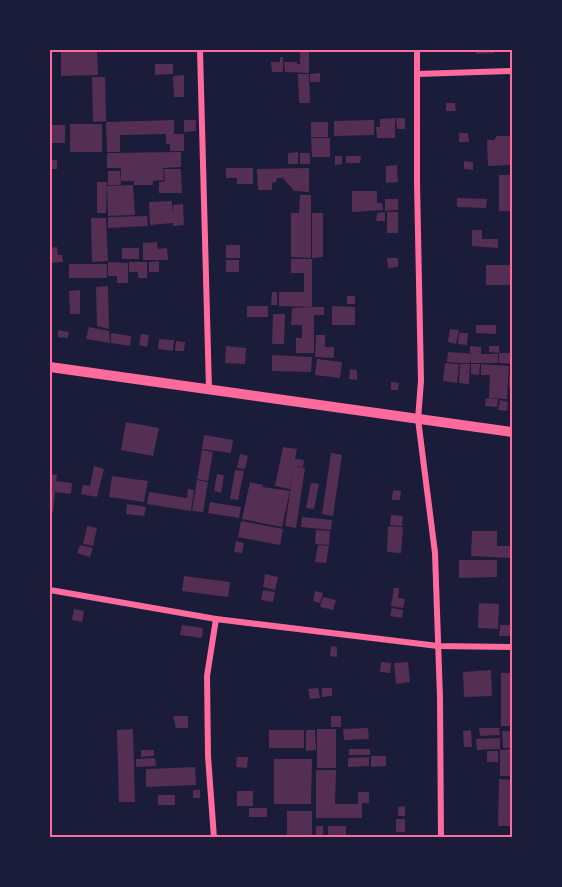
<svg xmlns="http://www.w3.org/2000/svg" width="562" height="887" font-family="'DejaVu Sans',sans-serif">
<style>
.building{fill:#542f53}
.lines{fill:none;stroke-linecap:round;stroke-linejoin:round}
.minor{stroke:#ff6b9d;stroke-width:6}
.tertiary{stroke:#ff6b9d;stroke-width:10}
.neatline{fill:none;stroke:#ff6b9d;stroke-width:2}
</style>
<rect width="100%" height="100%" fill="#1b1b3a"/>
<g class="building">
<path d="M 61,50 L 97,50 L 98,75 L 61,76 Z"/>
<path d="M 300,50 L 309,50 L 309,73 L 285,72 L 284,62 L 297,62 L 297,64 L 300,64 Z"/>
<path d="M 476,50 L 494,50 L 494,53 L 476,54 Z"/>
<path d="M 280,57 L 283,57 L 283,72 L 272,72 L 271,62 L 280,62 Z"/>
<path d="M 155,64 L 173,64 L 173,74 L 155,75 Z"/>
<path d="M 320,73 L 320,82 L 310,82 L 310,74 Z"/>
<path d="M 298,74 L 309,74 L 310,103 L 299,103 Z"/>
<path d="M 184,75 L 184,97 L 174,97 L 173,76 Z"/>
<path d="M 92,77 L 105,77 L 106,121 L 93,122 Z"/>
<path d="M 446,103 L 455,103 L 456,111 L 446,111 Z"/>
<path d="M 395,118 L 395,138 L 377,138 L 376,127 L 380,127 L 380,119 Z"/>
<path d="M 396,118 L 405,118 L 405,129 L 397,129 Z"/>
<path d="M 174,120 L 174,134 L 184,134 L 184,151 L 170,151 L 170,144 L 166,144 L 166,134 L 120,135 L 120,152 L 107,152 L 106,122 Z"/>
<path d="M 184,120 L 196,120 L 196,131 L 184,132 Z"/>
<path d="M 374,120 L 374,135 L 334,136 L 334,121 Z"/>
<rect x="311" y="122" width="17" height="15"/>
<rect x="70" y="124" width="32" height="28"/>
<rect x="50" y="125" width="15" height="18"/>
<path d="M 459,133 L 468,133 L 469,142 L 459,142 Z"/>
<path d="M 497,136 L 512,136 L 512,165 L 488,166 L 487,140 L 494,140 Z"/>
<path d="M 311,138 L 330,138 L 330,157 L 312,157 Z"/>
<path d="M 181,152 L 181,167 L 163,168 L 164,180 L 153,181 L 153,185 L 134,185 L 134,181 L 121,181 L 121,168 L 107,168 L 107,153 Z"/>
<path d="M 298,152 L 298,164 L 288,164 L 288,153 Z"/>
<rect x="300" y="153" width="10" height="11"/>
<path d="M 335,156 L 342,156 L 342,164 L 335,165 Z"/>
<path d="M 346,156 L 361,156 L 360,163 L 346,163 Z"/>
<rect x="50" y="160" width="7" height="9"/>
<path d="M 464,161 L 473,162 L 473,170 L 464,169 Z"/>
<path d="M 397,165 L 398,182 L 386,183 L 386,166 Z"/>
<path d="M 226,168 L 253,168 L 253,184 L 237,184 L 237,178 L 226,178 Z"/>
<path d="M 309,168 L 309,192 L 294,191 L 283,178 L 277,178 L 276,182 L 272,183 L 272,190 L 258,190 L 257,169 Z"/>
<path d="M 164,169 L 181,169 L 182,193 L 159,193 L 159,182 L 165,181 Z"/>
<path d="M 108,171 L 120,171 L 121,185 L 108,185 Z"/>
<rect x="499" y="175" width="13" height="36"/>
<path d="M 97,182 L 107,182 L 106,213 L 97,213 Z"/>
<path d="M 133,185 L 135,215 L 108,216 L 107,186 Z"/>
<path d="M 352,191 L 377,191 L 377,203 L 382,203 L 383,210 L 352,212 Z"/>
<path d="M 300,195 L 311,195 L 311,258 L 291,257 L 291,213 L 299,213 Z"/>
<path d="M 457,198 L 487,199 L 486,208 L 457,207 Z"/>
<path d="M 385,199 L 398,199 L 398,210 L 385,211 Z"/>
<path d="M 172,201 L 172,215 L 173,205 L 183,204 L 184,225 L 173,226 L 173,223 L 150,225 L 149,202 Z"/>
<path d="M 385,212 L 385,221 L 376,221 L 377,213 Z"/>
<rect x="387" y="212" width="11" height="21"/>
<path d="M 312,213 L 323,213 L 323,257 L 312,258 Z"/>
<path d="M 147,216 L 148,226 L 108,228 L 108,217 Z"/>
<path d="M 91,218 L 106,218 L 108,261 L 92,262 Z"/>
<path d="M 472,230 L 482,230 L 482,239 L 498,239 L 498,248 L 472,246 Z"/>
<path d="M 157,242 L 158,249 L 167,248 L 168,260 L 143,260 L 143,243 Z"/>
<rect x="226" y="245" width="14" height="13"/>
<path d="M 57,247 L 58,255 L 62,255 L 63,262 L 50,263 L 50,248 Z"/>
<rect x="122" y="248" width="17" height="11"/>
<path d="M 387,258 L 398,258 L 398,267 L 388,268 Z"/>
<path d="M 291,259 L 312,259 L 312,307 L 279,306 L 279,292 L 304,292 L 304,273 L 291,273 Z"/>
<rect x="226" y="260" width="13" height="12"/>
<path d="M 159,261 L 159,272 L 149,272 L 149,262 Z"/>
<path d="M 108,262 L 128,263 L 128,283 L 117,283 L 117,276 L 108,276 Z"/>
<path d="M 129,262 L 147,262 L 147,278 L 138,278 L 138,272 L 129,272 Z"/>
<rect x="69" y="264" width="38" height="14"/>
<rect x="486" y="265" width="26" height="20"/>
<path d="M 108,286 L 109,329 L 97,326 L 96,287 Z"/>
<path d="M 80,290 L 80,314 L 70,314 L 69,291 Z"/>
<path d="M 272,292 L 277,292 L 277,305 L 271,305 Z"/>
<rect x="347" y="296" width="8" height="8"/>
<rect x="247" y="306" width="21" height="11"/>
<path d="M 332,306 L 355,307 L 355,325 L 332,325 Z"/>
<path d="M 314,307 L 324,307 L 324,315 L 314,315 L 314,353 L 296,353 L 296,338 L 302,338 L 302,325 L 291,325 L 292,308 Z"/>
<path d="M 273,314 L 285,314 L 284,344 L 272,344 Z"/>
<path d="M 476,325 L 496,325 L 496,334 L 476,333 Z"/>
<path d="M 89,327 L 109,331 L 110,343 L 86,339 Z"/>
<path d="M 450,329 L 459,330 L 456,344 L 448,342 Z"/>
<path d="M 58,330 L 69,332 L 68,338 L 58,337 Z"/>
<path d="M 111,333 L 131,336 L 130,346 L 111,343 Z"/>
<path d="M 459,333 L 468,333 L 467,345 L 458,344 Z"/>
<path d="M 141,334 L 149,335 L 147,347 L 139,345 Z"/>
<path d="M 316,335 L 325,335 L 325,347 L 334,347 L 334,358 L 315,357 Z"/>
<path d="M 159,339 L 174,340 L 173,351 L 158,349 Z"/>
<path d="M 176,341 L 185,342 L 184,351 L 175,351 Z"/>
<path d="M 226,346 L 246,348 L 245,364 L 225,363 Z"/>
<path d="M 470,346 L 481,347 L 481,354 L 498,354 L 498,363 L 471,363 L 470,357 L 470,363 L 460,363 L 460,357 L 460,363 L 447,362 L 448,352 L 477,354 L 470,353 Z"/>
<path d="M 489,346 L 499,346 L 499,353 L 489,352 Z"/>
<path d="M 499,353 L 512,353 L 512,364 L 499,363 Z"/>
<path d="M 272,355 L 312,357 L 311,372 L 272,371 Z"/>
<path d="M 317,359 L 342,362 L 340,378 L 315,375 Z"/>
<path d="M 445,363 L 459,364 L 457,383 L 443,381 Z"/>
<path d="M 460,364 L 470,364 L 469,384 L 459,383 Z"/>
<path d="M 471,364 L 480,364 L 479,375 L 471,374 Z"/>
<path d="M 481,364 L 509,366 L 507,399 L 489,398 L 490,375 L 481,375 Z"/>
<path d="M 510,367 L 512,367 L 512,388 L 509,388 Z"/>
<path d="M 350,369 L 357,370 L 357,380 L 349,379 Z"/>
<path d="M 391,382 L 399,383 L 398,390 L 391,390 Z"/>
<path d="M 486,398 L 498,399 L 497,407 L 485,406 Z"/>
<path d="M 500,400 L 508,402 L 507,411 L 498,410 Z"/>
<path d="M 126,422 L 159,428 L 153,456 L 121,450 Z"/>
<path d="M 204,435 L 233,440 L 231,453 L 202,449 Z"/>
<path d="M 283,447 L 297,449 L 295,459 L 304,460 L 303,467 L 294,466 L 305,468 L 296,528 L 285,526 L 293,473 L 290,489 L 275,486 Z"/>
<path d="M 202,450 L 213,452 L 208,481 L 197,479 Z"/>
<path d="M 331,453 L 342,455 L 333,516 L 322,514 Z"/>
<path d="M 240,454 L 248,456 L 245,469 L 237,468 Z"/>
<path d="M 94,466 L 104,469 L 97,497 L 81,494 L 83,485 L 90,486 Z"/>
<path d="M 235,470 L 244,471 L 238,500 L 230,499 Z"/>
<path d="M 50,474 L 57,475 L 56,481 L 72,483 L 71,494 L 55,492 L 53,513 L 50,513 Z"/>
<path d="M 217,474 L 224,475 L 221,493 L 214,491 Z"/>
<path d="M 112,476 L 148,481 L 144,502 L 109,497 Z"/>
<path d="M 197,480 L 208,482 L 203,512 L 192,511 Z"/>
<path d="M 250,482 L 263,485 L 262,487 L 290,491 L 282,527 L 242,519 Z"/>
<path d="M 311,483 L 319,484 L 314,509 L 306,508 Z"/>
<path d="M 188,489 L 194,490 L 191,511 L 147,504 L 149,492 L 187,498 Z"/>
<path d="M 393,490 L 401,491 L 400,500 L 392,500 Z"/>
<path d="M 210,502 L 241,507 L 239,518 L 208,513 Z"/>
<path d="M 127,504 L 146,507 L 144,516 L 126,514 Z"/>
<path d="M 391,515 L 403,516 L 402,526 L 390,525 Z"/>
<path d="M 302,517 L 332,520 L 331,530 L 301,527 Z"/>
<path d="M 241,521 L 283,529 L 280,545 L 238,537 Z"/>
<path d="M 87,526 L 97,528 L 93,546 L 83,544 Z"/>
<path d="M 388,526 L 403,527 L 401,553 L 387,552 Z"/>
<path d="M 316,530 L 330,531 L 329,545 L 315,544 Z"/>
<path d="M 472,531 L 497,531 L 497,546 L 512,546 L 512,558 L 471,556 Z"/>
<path d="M 236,541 L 244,543 L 242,553 L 234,552 Z"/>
<path d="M 80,545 L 93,548 L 90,557 L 77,553 Z"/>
<path d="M 318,545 L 329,546 L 326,563 L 315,562 Z"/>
<path d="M 459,560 L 497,560 L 497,577 L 459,578 Z"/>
<path d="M 265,574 L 278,577 L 275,590 L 263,587 Z"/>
<path d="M 184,576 L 230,582 L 228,597 L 182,591 Z"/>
<path d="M 394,588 L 399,588 L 398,598 L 405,599 L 403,608 L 391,606 Z"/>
<path d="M 263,590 L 275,592 L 273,602 L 261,600 Z"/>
<path d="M 315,591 L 323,593 L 320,603 L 313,601 Z"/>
<path d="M 323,597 L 336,600 L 333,610 L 320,607 Z"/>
<path d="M 479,603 L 499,604 L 498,629 L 478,628 Z"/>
<path d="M 392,608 L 403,610 L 402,618 L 390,616 Z"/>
<path d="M 74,609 L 84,611 L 82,622 L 72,620 Z"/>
<path d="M 182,625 L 203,628 L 202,638 L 180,635 Z"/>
<path d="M 500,625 L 510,625 L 510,636 L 499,636 Z"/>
<path d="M 331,646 L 337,647 L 337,657 L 330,656 Z"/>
<path d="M 381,662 L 391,663 L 390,673 L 380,672 Z"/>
<path d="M 408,662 L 410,682 L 396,684 L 394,663 Z"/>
<path d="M 491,670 L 492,696 L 464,697 L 463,672 Z"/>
<rect x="501" y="673" width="11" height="53"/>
<path d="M 318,688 L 320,698 L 310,699 L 308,689 Z"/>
<path d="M 322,688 L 332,688 L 332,696 L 322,697 Z"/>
<path d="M 173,716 L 188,716 L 188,728 L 176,728 Z"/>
<rect x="331" y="716" width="10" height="11"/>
<path d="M 368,728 L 369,739 L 344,740 L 343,729 Z"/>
<path d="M 479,728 L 499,728 L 500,735 L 480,736 Z"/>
<path d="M 133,729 L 135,802 L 119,802 L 117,730 Z"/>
<rect x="317" y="729" width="19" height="39"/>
<rect x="269" y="730" width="35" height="18"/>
<path d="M 306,730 L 315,730 L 316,750 L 306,751 Z"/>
<path d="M 471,730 L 472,747 L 464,747 L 463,731 Z"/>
<path d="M 502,731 L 512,731 L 512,748 L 503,748 Z"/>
<path d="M 500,738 L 500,749 L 477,750 L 476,739 Z"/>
<rect x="349" y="749" width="21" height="6"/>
<path d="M 512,749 L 512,776 L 500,776 L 500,750 Z"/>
<path d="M 141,750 L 154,750 L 154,756 L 141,757 Z"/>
<rect x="487" y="751" width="11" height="11"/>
<path d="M 371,756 L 386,756 L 386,766 L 371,767 Z"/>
<path d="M 237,757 L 248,757 L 247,768 L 236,767 Z"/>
<path d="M 369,757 L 369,766 L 348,767 L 348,758 Z"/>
<path d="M 155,758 L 156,766 L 136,767 L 136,759 Z"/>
<path d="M 274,759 L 312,759 L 311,804 L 274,804 Z"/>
<path d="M 195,767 L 196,785 L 146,787 L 146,769 Z"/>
<path d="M 316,770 L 336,770 L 335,804 L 358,804 L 358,792 L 369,792 L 369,803 L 362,803 L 362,818 L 316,818 Z"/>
<path d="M 499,779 L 512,780 L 512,817 L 510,817 L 510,826 L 498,826 Z"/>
<rect x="193" y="790" width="7" height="8"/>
<rect x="237" y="791" width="16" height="15"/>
<rect x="158" y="795" width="17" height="10"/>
<path d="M 405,806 L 405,816 L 398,816 L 398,807 Z"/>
<rect x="249" y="808" width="18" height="9"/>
<rect x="287" y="811" width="25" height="25"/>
<rect x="396" y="819" width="9" height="13"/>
<rect x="316" y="826" width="7" height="11"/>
<rect x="328" y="826" width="18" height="11"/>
</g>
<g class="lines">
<g class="minor">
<path d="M 200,50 L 209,390"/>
<path d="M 417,50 L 417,183 L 421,381 L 418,419 L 435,553 L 440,698 L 441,838"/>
<path d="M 417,74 L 512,71"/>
<path d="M 50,590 L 216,619 L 438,646 L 512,647"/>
<path d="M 214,838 L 208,756 L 207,676 L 216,619"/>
</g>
<path class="tertiary" d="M 50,367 L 512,432"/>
</g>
<rect width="562" height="887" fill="none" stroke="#1b1b3a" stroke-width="102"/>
<rect x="51" y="51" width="460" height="785" class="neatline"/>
</svg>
